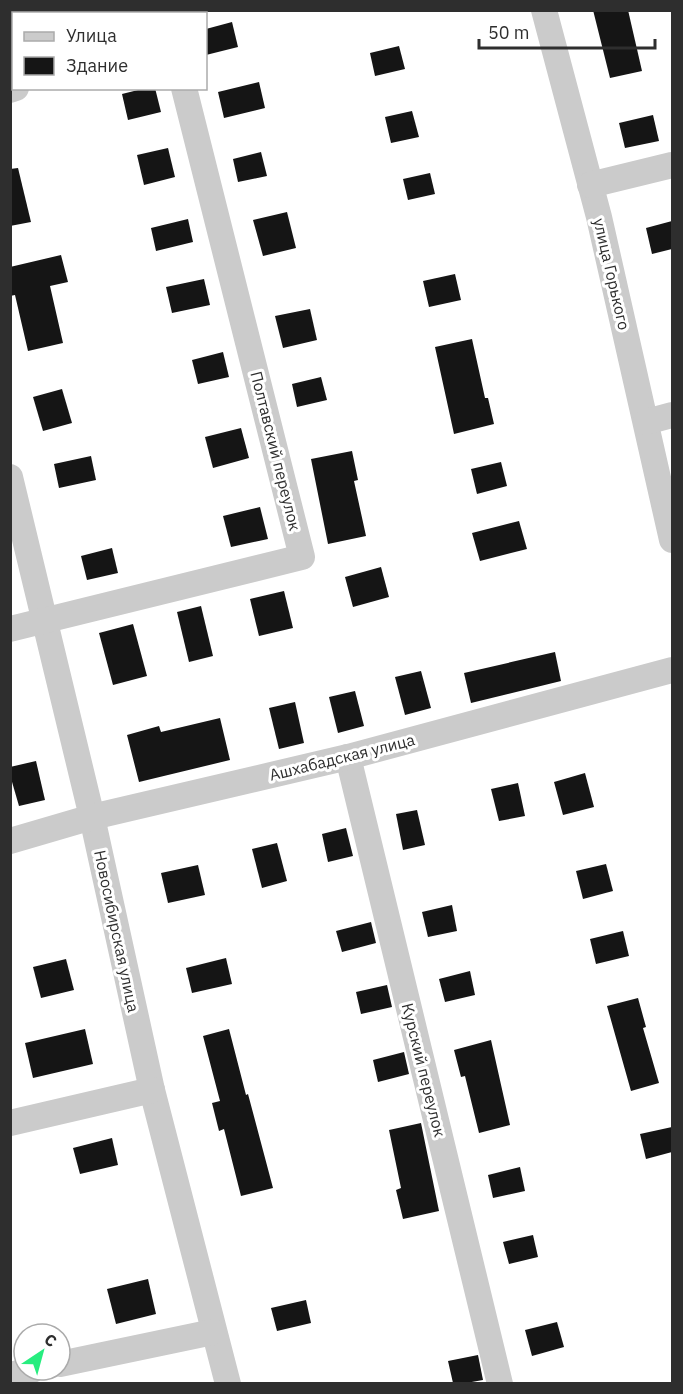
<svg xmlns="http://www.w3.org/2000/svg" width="683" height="1394" font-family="'IBM Plex Sans',sans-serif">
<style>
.building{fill:#151515}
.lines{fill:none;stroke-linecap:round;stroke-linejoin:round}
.minor{stroke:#cbcbcb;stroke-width:26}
.labels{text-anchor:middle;stroke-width:6;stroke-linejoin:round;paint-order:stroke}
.street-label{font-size:16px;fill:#2e2e2e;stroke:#fff}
</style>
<rect width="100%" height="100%" fill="#fff"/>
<g class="building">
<path d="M 593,10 L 628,10 L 642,71 L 610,78 Z"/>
<path d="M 232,22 L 238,47 L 206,55 L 206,29 Z"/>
<path d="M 399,46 L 405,69 L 375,76 L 370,53 Z"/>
<path d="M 259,82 L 265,108 L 224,118 L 218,92 Z"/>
<path d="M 146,88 L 155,88 L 161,112 L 128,120 L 122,94 Z"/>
<path d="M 412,111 L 419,137 L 391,143 L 385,117 Z"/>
<path d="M 653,115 L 659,141 L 625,148 L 619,123 Z"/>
<path d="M 168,148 L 175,177 L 144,185 L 137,155 Z"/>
<path d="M 261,152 L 267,176 L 238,182 L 233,159 Z"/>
<path d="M 18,168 L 31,222 L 10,226 L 10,169 Z"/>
<path d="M 430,173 L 435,194 L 408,200 L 403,179 Z"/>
<path d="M 287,212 L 296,248 L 263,256 L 253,220 Z"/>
<path d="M 188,219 L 193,242 L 156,251 L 151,228 Z"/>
<path d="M 672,221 L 672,249 L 652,254 L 646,228 Z"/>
<path d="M 61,255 L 68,282 L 50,286 L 63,343 L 28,351 L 15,295 L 10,296 L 10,267 Z"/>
<path d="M 455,274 L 461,300 L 429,307 L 423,281 Z"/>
<path d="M 204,279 L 210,305 L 172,313 L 166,287 Z"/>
<path d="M 310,309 L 317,340 L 283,348 L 275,316 Z"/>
<path d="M 472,339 L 485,398 L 488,398 L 494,424 L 454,434 L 435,347 Z"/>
<path d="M 223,352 L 229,377 L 198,384 L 192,360 Z"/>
<path d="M 321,377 L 327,400 L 297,407 L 292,384 Z"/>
<path d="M 62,389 L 72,423 L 43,431 L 33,397 Z"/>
<path d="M 241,428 L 249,458 L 213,468 L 205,437 Z"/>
<path d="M 352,451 L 358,480 L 354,481 L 366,536 L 328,544 L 311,459 Z"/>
<path d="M 91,456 L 96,480 L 59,488 L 54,464 Z"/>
<path d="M 501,462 L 507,486 L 477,494 L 471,469 Z"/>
<path d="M 260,507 L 268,539 L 231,547 L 223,516 Z"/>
<path d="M 519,521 L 527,549 L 480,561 L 472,533 Z"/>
<path d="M 112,548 L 118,573 L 87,580 L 81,556 Z"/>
<path d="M 381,567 L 389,597 L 353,607 L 345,577 Z"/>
<path d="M 284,591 L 293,628 L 259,636 L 250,599 Z"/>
<path d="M 201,606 L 213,656 L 189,662 L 177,612 Z"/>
<path d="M 133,624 L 147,676 L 113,685 L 99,633 Z"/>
<path d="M 555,652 L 561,681 L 471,703 L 464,673 Z"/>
<path d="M 421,671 L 431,708 L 405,715 L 395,677 Z"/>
<path d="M 355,691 L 364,726 L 338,733 L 329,697 Z"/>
<path d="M 295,702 L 304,743 L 279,749 L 269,708 Z"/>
<path d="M 220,718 L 230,760 L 139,782 L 127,735 L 159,726 L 161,732 Z"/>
<path d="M 36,761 L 45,800 L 19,806 L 10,775 L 10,767 Z"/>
<path d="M 585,773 L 594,807 L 563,815 L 554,782 Z"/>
<path d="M 518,783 L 525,816 L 499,821 L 491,789 Z"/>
<path d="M 417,810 L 425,845 L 403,850 L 396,814 Z"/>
<path d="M 346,828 L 353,856 L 328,862 L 322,834 Z"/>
<path d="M 277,843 L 287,881 L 262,888 L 252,849 Z"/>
<path d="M 606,864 L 613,891 L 583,899 L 576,871 Z"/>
<path d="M 198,865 L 205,895 L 168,903 L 161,873 Z"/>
<path d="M 452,905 L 457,931 L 428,937 L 422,912 Z"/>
<path d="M 371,922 L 376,943 L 342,952 L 336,931 Z"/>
<path d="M 623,931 L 629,956 L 596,964 L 590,939 Z"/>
<path d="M 226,958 L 232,984 L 192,993 L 186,968 Z"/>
<path d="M 66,959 L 74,990 L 41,998 L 33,967 Z"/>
<path d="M 470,971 L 475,995 L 445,1002 L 439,979 Z"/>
<path d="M 387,985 L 392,1007 L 361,1014 L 356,992 Z"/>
<path d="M 638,998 L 646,1027 L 643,1028 L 659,1083 L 631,1091 L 607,1006 Z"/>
<path d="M 85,1029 L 93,1064 L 33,1078 L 25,1043 Z"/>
<path d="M 229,1029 L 246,1095 L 248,1094 L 273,1188 L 241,1196 L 224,1129 L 219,1131 L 212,1103 L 220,1101 L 203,1036 Z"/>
<path d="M 491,1040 L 510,1125 L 479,1133 L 465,1076 L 461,1077 L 454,1050 Z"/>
<path d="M 404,1052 L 409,1074 L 378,1082 L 373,1060 Z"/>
<path d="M 421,1123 L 439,1211 L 403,1219 L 396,1190 L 401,1188 L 389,1130 Z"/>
<path d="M 672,1127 L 672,1152 L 646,1159 L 640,1134 Z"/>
<path d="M 112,1138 L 118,1165 L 80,1174 L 73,1148 Z"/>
<path d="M 520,1167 L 525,1191 L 493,1198 L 488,1175 Z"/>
<path d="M 533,1235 L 538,1257 L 509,1264 L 503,1242 Z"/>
<path d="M 148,1279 L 156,1314 L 116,1324 L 107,1289 Z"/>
<path d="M 306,1300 L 311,1323 L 277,1331 L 271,1308 Z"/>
<path d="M 557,1322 L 564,1347 L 532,1356 L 525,1330 Z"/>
<path d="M 478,1355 L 483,1380 L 466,1383 L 453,1383 L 448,1361 Z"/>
</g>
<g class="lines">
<g class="minor">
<path d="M 544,10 L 599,217 L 672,540"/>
<path d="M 10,90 L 16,88"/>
<path d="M 590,185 L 672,165"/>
<path d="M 646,422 L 672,415"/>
<path d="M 10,477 L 92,817 L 152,1090 L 228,1384"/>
<path d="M 10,629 L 302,557 L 184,88"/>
<path d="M 348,757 L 500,1384"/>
<path d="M 10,841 L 92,817 L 348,757 L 672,670"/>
<path d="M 10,1123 L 152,1090"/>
<path d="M 60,1364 L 213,1332"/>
<path d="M 10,1375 L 32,1370"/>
</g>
</g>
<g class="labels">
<g class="street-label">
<text transform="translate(612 274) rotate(77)" y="6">улица Горького</text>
<text transform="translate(276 451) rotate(76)" y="6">Полтавский переулок</text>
<text transform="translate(342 757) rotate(-14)" y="6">Ашхабадская улица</text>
<text transform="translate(117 931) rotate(78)" y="6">Новосибирская улица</text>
<text transform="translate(424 1070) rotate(76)" y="6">Курский переулок</text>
</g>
</g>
<rect width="683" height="1394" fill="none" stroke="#2e2e2e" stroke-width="24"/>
<rect x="12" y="12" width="195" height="78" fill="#ffffff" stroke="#ababab" stroke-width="1.5"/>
<rect x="24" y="32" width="30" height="9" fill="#cbcbcb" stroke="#ababab" stroke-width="1.5"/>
<text x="66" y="42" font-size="18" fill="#2e2e2e">Улица</text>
<rect x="24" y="57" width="30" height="18" fill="#151515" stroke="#ababab" stroke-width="1.5"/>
<text x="66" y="72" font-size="18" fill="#2e2e2e">Здание</text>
<g transform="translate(42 1352) rotate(36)"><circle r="28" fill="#ffffff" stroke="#ababab" stroke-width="1.5"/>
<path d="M0-4.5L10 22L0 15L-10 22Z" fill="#27ed7f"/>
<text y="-9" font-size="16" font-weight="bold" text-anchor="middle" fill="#2e2e2e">С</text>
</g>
<path d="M479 39v9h176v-9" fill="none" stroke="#2e2e2e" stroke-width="3"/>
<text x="488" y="39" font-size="18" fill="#2e2e2e" stroke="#ffffff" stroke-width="4.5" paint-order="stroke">50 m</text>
</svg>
